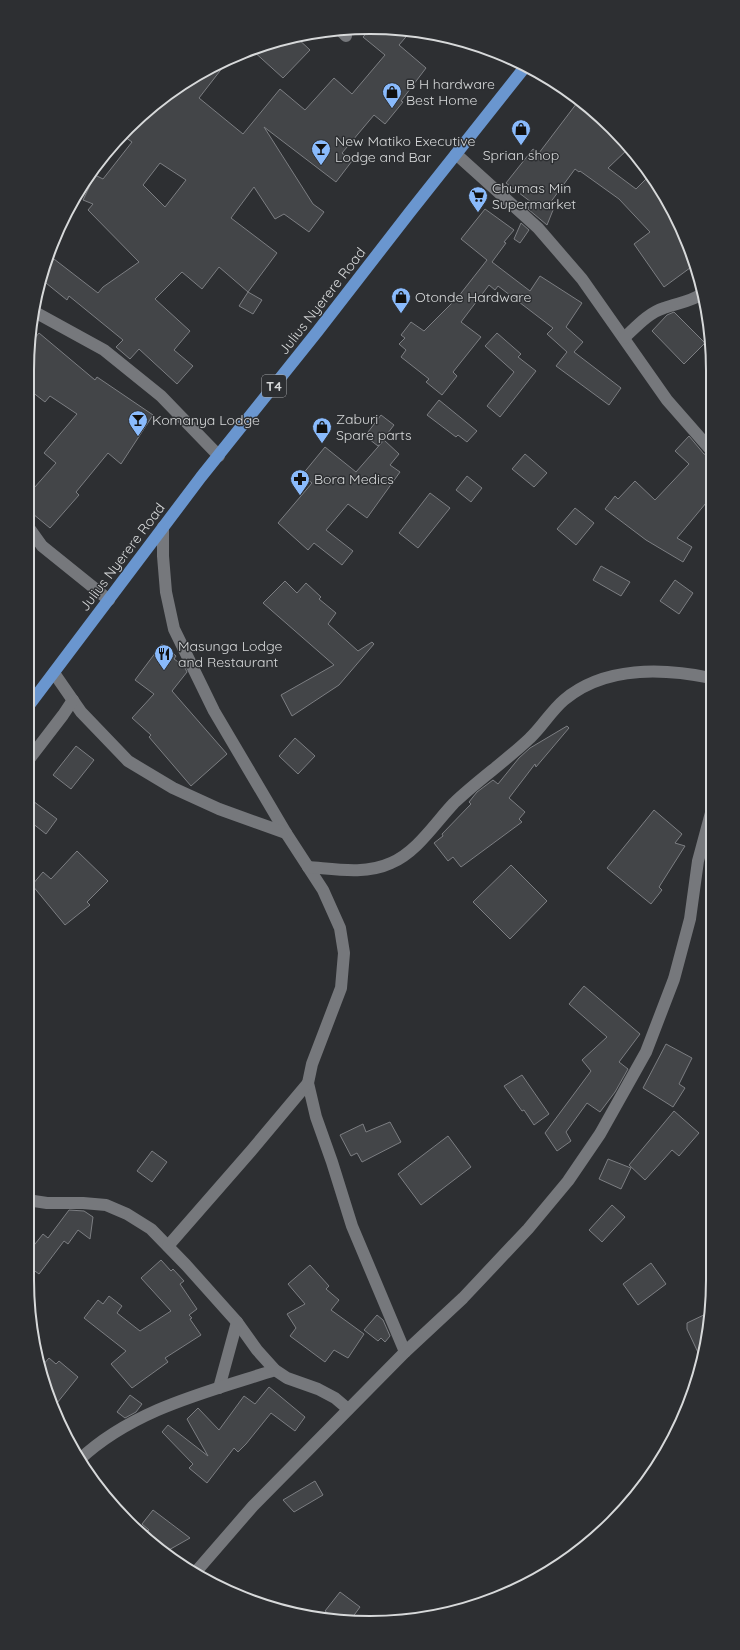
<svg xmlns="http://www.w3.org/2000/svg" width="740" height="1650" font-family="Quicksand,sans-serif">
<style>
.building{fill:#434548;stroke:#7c7e82;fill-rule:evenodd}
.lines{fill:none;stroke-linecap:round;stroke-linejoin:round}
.street{stroke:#76787c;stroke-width:12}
.highway{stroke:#6a96cf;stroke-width:12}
.labels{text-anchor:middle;stroke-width:3;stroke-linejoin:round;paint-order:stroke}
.shield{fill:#2d2f32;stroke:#a4a6a8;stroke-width:1}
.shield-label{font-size:13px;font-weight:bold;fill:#d7d9da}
.poi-label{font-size:14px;fill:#d7d9da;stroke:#2d2f32;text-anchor:start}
.street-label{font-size:14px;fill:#d7d9da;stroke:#2d2f32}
.rim{fill:none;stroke:#d7d9da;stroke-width:2}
</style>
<rect width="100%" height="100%" fill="#2d2f32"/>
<g class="building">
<path d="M 372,27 L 411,31 L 399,45 L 426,68 L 401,101 L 403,102 L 385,124 L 374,115 L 342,153 L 352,161 L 336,182 L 264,127 L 313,204 L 324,212 L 309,232 L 284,214 L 275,219 L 254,187 L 231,218 L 277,253 L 248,292 L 262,300 L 253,314 L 239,306 L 248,292 L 219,267 L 202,289 L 182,272 L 155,299 L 190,331 L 174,350 L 193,366 L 177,384 L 139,349 L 130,359 L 116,347 L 123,340 L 69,296 L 67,300 L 41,279 L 43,273 L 54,259 L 98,293 L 103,287 L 139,262 L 88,210 L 93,204 L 83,200 L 95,175 L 103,179 L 132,142 L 122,135 L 127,128 L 179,85 L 230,58 L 199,98 L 243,134 L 280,89 L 305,110 L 334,78 L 352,94 L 385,55 L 363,37 ZM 160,163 L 186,180 L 165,207 L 143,185 Z"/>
<path d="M 295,36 L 310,50 L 283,78 L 251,49 Z"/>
<path d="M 580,99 L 629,148 L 608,168 L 636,189 L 646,179 L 662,196 L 687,239 L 694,265 L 664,287 L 634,244 L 650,232 L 619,199 L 580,171 L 579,172 L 575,169 L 547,207 L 553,210 L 547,225 L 528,209 L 531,202 L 506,183 L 533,149 L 539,153 Z"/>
<path d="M 485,209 L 514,230 L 504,242 L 506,243 L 492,262 L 530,291 L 540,276 L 582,303 L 566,327 L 583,342 L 574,352 L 621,388 L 609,405 L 556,366 L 567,352 L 547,334 L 553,328 L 498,286 L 495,290 L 489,285 L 461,322 L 481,337 L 453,372 L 457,376 L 442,395 L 426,382 L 429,379 L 401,357 L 406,350 L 399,344 L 405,338 L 401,335 L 411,322 L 424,331 L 458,297 L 487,260 L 461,239 Z"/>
<path d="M 521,223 L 529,230 L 520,243 L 514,239 Z"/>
<path d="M 674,312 L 705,343 L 684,364 L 652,331 L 667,315 Z"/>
<path d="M 39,333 L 95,380 L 97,377 L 153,415 L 121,464 L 108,453 L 76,492 L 79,495 L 50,528 L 27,509 L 27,496 L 56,463 L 44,453 L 77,414 L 50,396 L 45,402 L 27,388 L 30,344 Z"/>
<path d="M 497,333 L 521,354 L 518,357 L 536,371 L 500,417 L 487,406 L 514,372 L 485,346 Z"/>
<path d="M 439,400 L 477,431 L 467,442 L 458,435 L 456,437 L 427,415 Z"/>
<path d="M 381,415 L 394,425 L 378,446 L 365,436 Z"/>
<path d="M 689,436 L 704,454 L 710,456 L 711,497 L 677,538 L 692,547 L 683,562 L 646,540 L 605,509 L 615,496 L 618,499 L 635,481 L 655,500 L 689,464 L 675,451 Z"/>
<path d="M 384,440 L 399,454 L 390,465 L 400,472 L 367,518 L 348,504 L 326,530 L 353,551 L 342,565 L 314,543 L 308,550 L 278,523 L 312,483 L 302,475 L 325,447 L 356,472 Z"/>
<path d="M 525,454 L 547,473 L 534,487 L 512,469 Z"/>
<path d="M 467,476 L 482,488 L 471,502 L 456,490 Z"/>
<path d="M 430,493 L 450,508 L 418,548 L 399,533 Z"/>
<path d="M 575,508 L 594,523 L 576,545 L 557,529 Z"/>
<path d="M 601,566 L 630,582 L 621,596 L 593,580 Z"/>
<path d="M 675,580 L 693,593 L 679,614 L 660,601 Z"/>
<path d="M 285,581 L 297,593 L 306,583 L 321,597 L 319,599 L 336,613 L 328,624 L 358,651 L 372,642 L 374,644 L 339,685 L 292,716 L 281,695 L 334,665 L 263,603 Z"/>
<path d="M 162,644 L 176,656 L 174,659 L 184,666 L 187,672 L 172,691 L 227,754 L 191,786 L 149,737 L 151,735 L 132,718 L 154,694 L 135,680 Z"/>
<path d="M 567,726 L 569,728 L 536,767 L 535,764 L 509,798 L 525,812 L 519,819 L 522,822 L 461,867 L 453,857 L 448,861 L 434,843 L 443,836 L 442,834 L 471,804 L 469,802 L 477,792 L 493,780 L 498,784 L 519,758 L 530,748 Z"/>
<path d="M 295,738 L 315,756 L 298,774 L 279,756 Z"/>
<path d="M 76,746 L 94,760 L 71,789 L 53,775 Z"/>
<path d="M 33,801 L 57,819 L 46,834 L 27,819 L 27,810 Z"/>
<path d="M 654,810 L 682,834 L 675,843 L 685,846 L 659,887 L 662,890 L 651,904 L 607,868 Z"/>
<path d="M 77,851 L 108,881 L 87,902 L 90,905 L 65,925 L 32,885 L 43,872 L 51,879 Z"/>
<path d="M 511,865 L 547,901 L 510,939 L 473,902 Z"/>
<path d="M 584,986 L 640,1034 L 619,1062 L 628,1069 L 615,1092 L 600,1112 L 587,1103 L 566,1132 L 571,1141 L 557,1151 L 545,1133 L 591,1071 L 582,1060 L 607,1037 L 569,1004 Z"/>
<path d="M 666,1044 L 692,1058 L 679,1084 L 685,1088 L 673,1107 L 643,1088 Z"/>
<path d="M 522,1075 L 549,1114 L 534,1125 L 524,1110 L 522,1111 L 504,1086 Z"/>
<path d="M 674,1111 L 699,1133 L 679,1156 L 672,1150 L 645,1180 L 629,1165 Z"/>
<path d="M 390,1122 L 401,1142 L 362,1162 L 357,1153 L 351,1156 L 340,1135 L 363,1124 L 366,1132 Z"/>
<path d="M 448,1136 L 471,1167 L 421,1205 L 398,1174 Z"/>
<path d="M 152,1151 L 167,1162 L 152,1182 L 137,1171 Z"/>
<path d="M 608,1159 L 631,1168 L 621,1189 L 599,1179 Z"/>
<path d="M 612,1205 L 625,1217 L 602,1242 L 589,1230 Z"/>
<path d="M 69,1210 L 84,1211 L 93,1217 L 90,1239 L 78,1230 L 68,1244 L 64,1241 L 39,1274 L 28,1266 L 33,1259 L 27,1254 L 43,1234 L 48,1238 Z"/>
<path d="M 161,1260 L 171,1271 L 173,1269 L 184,1281 L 180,1284 L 197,1309 L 189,1315 L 192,1318 L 190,1319 L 201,1335 L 165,1358 L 168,1362 L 132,1388 L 111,1364 L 126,1351 L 84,1318 L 98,1300 L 103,1304 L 109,1296 L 122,1306 L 117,1313 L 140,1331 L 171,1311 L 141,1278 Z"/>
<path d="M 651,1263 L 666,1284 L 638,1305 L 623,1284 Z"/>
<path d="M 310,1265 L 329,1286 L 326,1289 L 339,1300 L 331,1310 L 364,1334 L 348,1358 L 334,1350 L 325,1362 L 290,1336 L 296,1328 L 287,1314 L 305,1304 L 288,1284 Z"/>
<path d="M 710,1312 L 706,1347 L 702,1361 L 687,1329 L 687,1323 Z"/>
<path d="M 377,1315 L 383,1320 L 390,1336 L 385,1342 L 381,1338 L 378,1341 L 364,1330 Z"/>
<path d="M 49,1358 L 56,1364 L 59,1361 L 78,1377 L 53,1408 L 45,1390 L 41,1367 Z"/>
<path d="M 269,1387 L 305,1417 L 295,1431 L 271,1413 L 246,1444 L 238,1452 L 234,1448 L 207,1483 L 189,1468 L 193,1464 L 162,1432 L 168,1425 L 208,1456 L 187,1419 L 198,1408 L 219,1430 L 244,1396 L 255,1404 Z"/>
<path d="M 130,1395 L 142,1404 L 136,1412 L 125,1418 L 117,1412 Z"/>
<path d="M 315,1481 L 323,1495 L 294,1512 L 283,1500 Z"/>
<path d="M 153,1510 L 190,1538 L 167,1551 L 144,1532 L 149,1530 L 142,1524 Z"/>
<path d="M 340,1592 L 360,1607 L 352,1618 L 333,1617 L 325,1611 Z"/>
</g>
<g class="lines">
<g class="street">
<path d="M 340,30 L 346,36"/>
<path d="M 456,154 L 538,228 L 582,279 L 667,400 L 710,449"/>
<path d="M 33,311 L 104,350 L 161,396 L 219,456"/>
<path d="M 624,338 C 636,327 648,313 664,308 C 677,303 690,302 702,294"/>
<path d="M 27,525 L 42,546 L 109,600"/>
<path d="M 163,527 L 163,556 L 166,592 L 174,629 L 214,711 L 286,833 L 323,890 L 340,928 L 344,953 L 341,988 L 312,1064 L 308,1083 L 316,1117 L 332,1162 L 352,1226 L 405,1352"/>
<path d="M 54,673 L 81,712 L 128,761 L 173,788 L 219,809 L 286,833"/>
<path d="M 27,762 L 63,715 L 73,700"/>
<path d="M 308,867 C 335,869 365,875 391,863 C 417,852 435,823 454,803 C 478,780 506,761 530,738 C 542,727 551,711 564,700 C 604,666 663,668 711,678"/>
<path d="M 27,1200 L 47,1203 L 83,1203 L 106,1205 L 127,1214 L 151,1229 L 186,1265 L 237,1322 L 257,1350 L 275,1370 L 287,1378 L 318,1389 L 335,1398 L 348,1409"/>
<path d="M 168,1246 L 251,1151 L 308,1083"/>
<path d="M 219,1388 L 237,1322"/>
<path d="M 79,1460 C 133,1409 207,1392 275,1370"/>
<path d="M 194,1574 L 253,1506 L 405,1352 L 463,1298 L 528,1229 L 568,1181 L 600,1134 L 646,1052 L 674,979 L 690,919 L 698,861 L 712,809"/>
</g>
<path class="highway" d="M 27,708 L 201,477 L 317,332 L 410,212 L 525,67"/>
</g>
<defs>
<symbol id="shop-pin" viewBox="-11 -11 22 30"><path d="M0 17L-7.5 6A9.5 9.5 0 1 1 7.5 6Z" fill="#89bafc" stroke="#2d2f32"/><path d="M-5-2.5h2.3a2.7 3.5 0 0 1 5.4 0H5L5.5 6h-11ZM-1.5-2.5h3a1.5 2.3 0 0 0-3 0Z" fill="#111"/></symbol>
<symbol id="bar-pin" viewBox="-11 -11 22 30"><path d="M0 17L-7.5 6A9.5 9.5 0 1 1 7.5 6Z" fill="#89bafc" stroke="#2d2f32"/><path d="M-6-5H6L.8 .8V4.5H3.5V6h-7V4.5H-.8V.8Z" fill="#111"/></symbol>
<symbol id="supermarket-pin" viewBox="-11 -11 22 30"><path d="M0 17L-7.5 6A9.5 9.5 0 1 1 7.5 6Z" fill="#89bafc" stroke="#2d2f32"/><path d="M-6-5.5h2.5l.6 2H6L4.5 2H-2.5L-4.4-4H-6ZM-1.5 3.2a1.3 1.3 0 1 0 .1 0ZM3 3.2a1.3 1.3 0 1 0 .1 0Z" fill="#111"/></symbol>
<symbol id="pharmacy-pin" viewBox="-11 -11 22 30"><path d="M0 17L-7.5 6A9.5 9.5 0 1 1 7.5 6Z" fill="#89bafc" stroke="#2d2f32"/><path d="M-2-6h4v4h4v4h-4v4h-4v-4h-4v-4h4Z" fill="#111"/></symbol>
<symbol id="restaurant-pin" viewBox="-11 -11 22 30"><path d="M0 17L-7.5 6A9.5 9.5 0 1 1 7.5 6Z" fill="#89bafc" stroke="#2d2f32"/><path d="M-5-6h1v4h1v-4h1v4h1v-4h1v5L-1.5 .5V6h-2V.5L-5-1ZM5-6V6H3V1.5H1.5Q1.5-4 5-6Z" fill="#111"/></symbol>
</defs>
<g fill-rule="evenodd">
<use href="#shop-pin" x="381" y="81" width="22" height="30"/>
<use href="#shop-pin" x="510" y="118" width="22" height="30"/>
<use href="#bar-pin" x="310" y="138" width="22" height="30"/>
<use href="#supermarket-pin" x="467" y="185" width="22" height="30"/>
<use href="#shop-pin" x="390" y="286" width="22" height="30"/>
<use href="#bar-pin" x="127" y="409" width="22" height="30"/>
<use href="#shop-pin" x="311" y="416" width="22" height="30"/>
<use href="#pharmacy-pin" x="289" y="468" width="22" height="30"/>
<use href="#restaurant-pin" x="153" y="643" width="22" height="30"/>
</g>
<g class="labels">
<rect class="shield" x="262" y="375" width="24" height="22" rx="3"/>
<g class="shield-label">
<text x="274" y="391">T4</text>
</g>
<g class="poi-label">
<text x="406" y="89">B H hardware<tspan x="406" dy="16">Best Home</tspan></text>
<text x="335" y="146">New Matiko Executive<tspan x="335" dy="16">Lodge and Bar</tspan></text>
<text x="521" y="160" text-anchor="middle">Sprian shop</text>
<text x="492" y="193">Chumas Min<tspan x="492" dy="16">Supermarket</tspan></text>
<text x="415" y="302">Otonde Hardware</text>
<text x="336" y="424">Zaburi<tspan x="336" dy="16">Spare parts</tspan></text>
<text x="152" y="425">Komanya Lodge</text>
<text x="314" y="484">Bora Medics</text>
<text x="178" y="651">Masunga Lodge<tspan x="178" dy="16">and Restaurant</tspan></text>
</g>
<g class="street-label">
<text transform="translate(322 301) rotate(-52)" y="5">Julius Nyerere Road</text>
<text transform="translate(122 557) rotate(-53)" y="5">Julius Nyerere Road</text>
</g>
</g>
<path d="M0 0H740V1650H0ZM370 34H370A336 336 0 0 1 706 370V1280A336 336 0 0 1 370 1616H370A336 336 0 0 1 34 1280V370A336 336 0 0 1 370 34Z" fill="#2d2f32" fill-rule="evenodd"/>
<path class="rim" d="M370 34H370A336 336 0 0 1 706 370V1280A336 336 0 0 1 370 1616H370A336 336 0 0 1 34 1280V370A336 336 0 0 1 370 34Z"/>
</svg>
